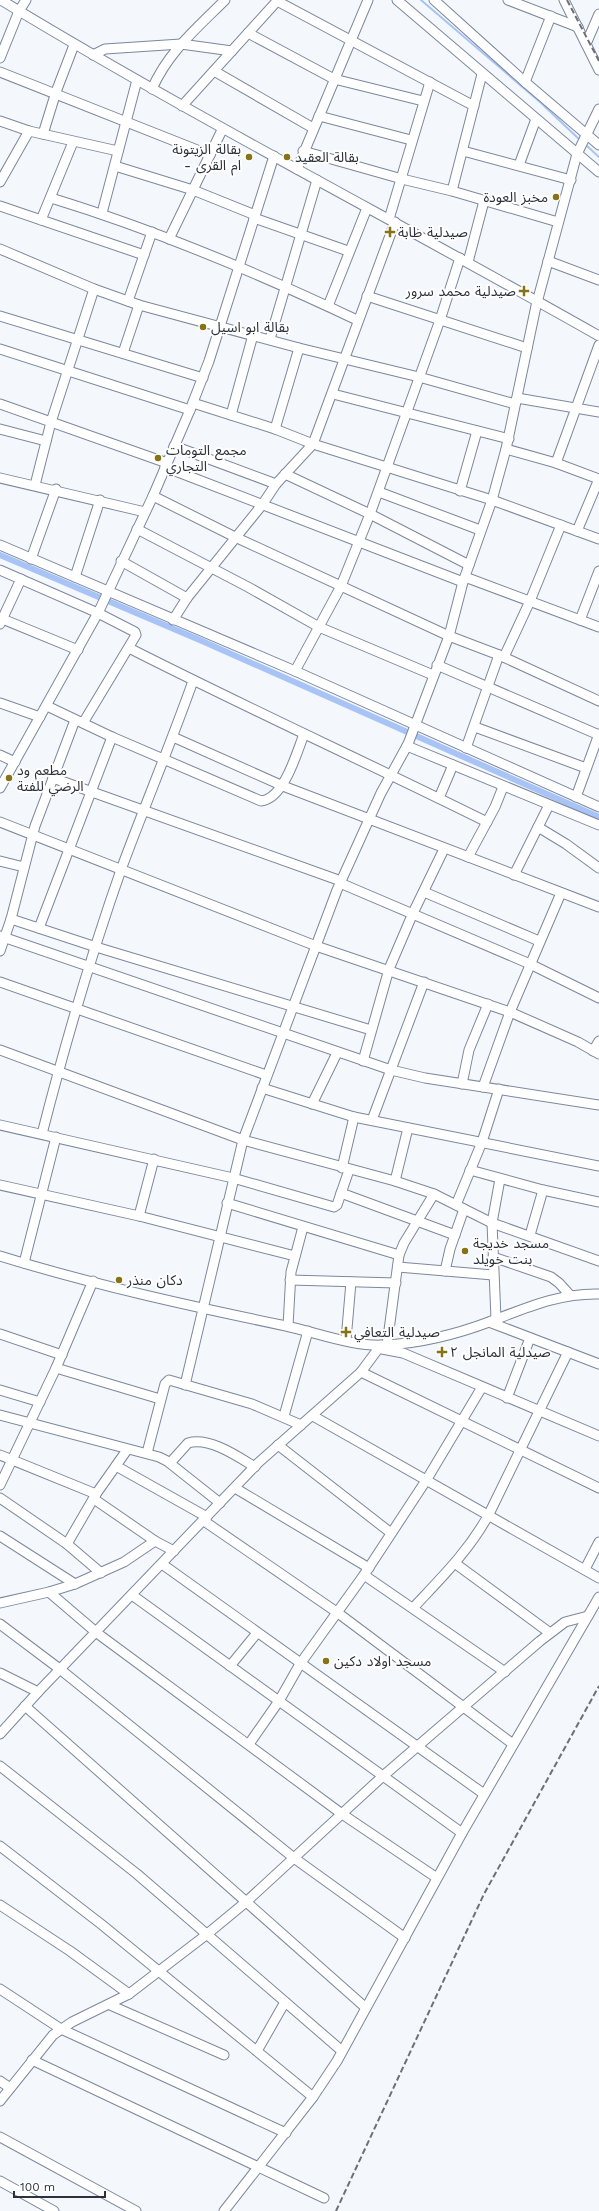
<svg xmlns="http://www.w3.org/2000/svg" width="599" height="2211" font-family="'Work Sans','Noto Sans Arabic',sans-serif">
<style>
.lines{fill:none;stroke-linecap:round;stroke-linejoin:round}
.stream{stroke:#a8c3f5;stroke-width:2}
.canal{stroke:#a8c3f5;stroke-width:6}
.minor-casing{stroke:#7c889e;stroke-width:11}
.minor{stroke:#fff;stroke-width:9}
.rail{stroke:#6c7078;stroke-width:2;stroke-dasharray:6 3;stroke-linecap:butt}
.poi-dot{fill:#867315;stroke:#fff;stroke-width:1.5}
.labels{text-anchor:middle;stroke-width:4;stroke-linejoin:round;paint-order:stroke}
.poi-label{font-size:14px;fill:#2c313b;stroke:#fff;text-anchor:start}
</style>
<rect width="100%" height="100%" fill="#f4f7fc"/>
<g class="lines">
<g class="stream">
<path d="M 421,0 L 540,102 L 581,141"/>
<path d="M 586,145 L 599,157"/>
</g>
<path class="canal" d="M 0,555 L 202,641 L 599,817"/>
<defs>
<g id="minor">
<path d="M 1,0 C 197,119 400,223 599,336"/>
<path d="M 397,0 L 599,172"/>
<path d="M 434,0 L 525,82 L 599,145"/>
<path d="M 508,0 L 578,27"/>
<path d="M 564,0 L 599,70"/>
<path d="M 277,1 L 474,106"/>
<path d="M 248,33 L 334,79 L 423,101"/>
<path d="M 586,44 L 599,14"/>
<path d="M 93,55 L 105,49 L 181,44 L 232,51"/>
<path d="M 0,58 L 19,11 L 26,0"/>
<path d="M 214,71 L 313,128"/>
<path d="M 0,72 L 210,155"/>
<path d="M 525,82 L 551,16"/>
<path d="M 152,89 C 168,52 197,28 225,0"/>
<path d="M 182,106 L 278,0"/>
<path d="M 319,116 L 411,140"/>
<path d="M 0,121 L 29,131 L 118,151"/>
<path d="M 43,134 L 56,92 L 74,45"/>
<path d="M 303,151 L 402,179 L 452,191 L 558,222"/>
<path d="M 463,151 L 571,180"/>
<path d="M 519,165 L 536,119"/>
<path d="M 115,166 L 193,190 L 255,215"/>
<path d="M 297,169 L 368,0"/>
<path d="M 0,182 L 29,131"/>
<path d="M 452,191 L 482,74"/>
<path d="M 51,198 C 156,230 258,273 357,320"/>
<path d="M 0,206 L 144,255"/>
<path d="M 102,213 L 137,80"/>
<path d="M 254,218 L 348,251"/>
<path d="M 389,219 L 430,82"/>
<path d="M 41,220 L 73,142"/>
<path d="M 169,239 L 222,130"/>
<path d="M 0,249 L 94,289 L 139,305 L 299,348 L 419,377 L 515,404"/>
<path d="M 548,261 L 599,280"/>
<path d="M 468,262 L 484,201"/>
<path d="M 367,296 L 527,348"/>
<path d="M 128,301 L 152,232"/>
<path d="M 328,306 L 367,208"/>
<path d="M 0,316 L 203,378"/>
<path d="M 270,339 L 317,180"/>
<path d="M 0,349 L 190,410"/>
<path d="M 123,353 L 139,305"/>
<path d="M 333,394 L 509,439"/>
<path d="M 517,398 L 599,412"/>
<path d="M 193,403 L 275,429 L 313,444 L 492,500 L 599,539"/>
<path d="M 0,404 L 167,463"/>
<path d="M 231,415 L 253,335"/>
<path d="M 0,429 L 46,441"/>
<path d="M 275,429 L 299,348"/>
<path d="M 174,446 L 276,484"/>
<path d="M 506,449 L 556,463 L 599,479"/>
<path d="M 556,463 L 599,345"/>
<path d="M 165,467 L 463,582"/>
<path d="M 285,474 L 370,514 L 469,565"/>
<path d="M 0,478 L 145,512"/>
<path d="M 35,485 L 51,422 L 94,289"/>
<path d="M 460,491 L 477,431"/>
<path d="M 379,492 L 480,530"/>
<path d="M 153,496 L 235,537 L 449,636 L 499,655 L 599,701"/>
<path d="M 137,529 L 248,587 L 319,627 L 433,675"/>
<path d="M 577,531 L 599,479"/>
<path d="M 0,545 L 295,671 L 599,807"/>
<path d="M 31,559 L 56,489"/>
<path d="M 121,561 L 187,598"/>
<path d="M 0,570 L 98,613 L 135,632 L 136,635 L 83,723"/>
<path d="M 75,577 L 100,500"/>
<path d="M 465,577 L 599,627"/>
<path d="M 0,618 L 78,650"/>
<path d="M 173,620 L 187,598 L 262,505 L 276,484 L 313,444 L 395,222"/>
<path d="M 580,620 L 599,571"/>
<path d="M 0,624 L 21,579"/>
<path d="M 129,648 C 247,708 368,763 487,822"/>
<path d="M 504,657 L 530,601 L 561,525"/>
<path d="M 437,665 L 599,735"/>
<path d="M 295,671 L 341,586 L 370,514 L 440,320 L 460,258"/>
<path d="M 0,703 L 40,717"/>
<path d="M 47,706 L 112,737 L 261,801 C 284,799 297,752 304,734"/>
<path d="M 475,727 L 586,768"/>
<path d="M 173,737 L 283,786 L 599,907"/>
<path d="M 407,746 L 599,825"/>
<path d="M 466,748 L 499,655"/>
<path d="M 0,755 L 15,762"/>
<path d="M 53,778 L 341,881"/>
<path d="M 0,788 L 99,611 L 153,496 L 190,410 L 209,361 L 274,156"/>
<path d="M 576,797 L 599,734"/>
<path d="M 439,798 L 453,765"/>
<path d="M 0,822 L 316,946 L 510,1012 L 578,1042 L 599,1054"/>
<path d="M 538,827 L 566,844 L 599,868"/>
<path d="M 468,857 L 495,807 L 503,787"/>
<path d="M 0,861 L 24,867"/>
<path d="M 514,875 L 549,805"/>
<path d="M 340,883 L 530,964 L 599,998"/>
<path d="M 424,892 L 539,941"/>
<path d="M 11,919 L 96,947 L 371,1030"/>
<path d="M 39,928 L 112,737"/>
<path d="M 0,936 L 391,1070 L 425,1078 L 599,1105"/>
<path d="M 0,951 L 11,919 L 35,826 L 75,720"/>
<path d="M 0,982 L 266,1075"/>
<path d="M 0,1050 L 243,1140 L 395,1181 L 434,1194 L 492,1223 L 599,1261"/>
<path d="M 593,1051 L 599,1041"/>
<path d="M 363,1061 L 389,969 L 413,913 L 444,849"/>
<path d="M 462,1084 L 469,1050 L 488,1004"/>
<path d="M 483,1087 L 510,1012 L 561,893"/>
<path d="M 262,1088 L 354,1117 L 599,1166"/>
<path d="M 312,1104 L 337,1053"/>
<path d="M 372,1120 L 424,982"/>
<path d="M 0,1125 L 233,1178 L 334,1207 L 337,1205 L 349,1170"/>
<path d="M 42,1134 C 65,1044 91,955 122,867 C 145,805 171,743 193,681"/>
<path d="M 342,1168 L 354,1117"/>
<path d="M 470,1170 L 543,1190 L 599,1202"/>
<path d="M 395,1181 L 408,1128"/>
<path d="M 0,1185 L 139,1216 L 295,1256"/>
<path d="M 341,1193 L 455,1235"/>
<path d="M 227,1203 L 399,1255"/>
<path d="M 456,1205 L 482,1142 L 499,1089"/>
<path d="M 139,1216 L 154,1159"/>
<path d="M 530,1235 L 543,1190"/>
<path d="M 0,1256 C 94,1285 190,1306 286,1326 C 318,1333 353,1347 386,1345 C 421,1343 457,1334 489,1322 C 526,1308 559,1293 599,1294"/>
<path d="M 493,1257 L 551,1277 L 559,1283 L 570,1295"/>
<path d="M 24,1263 L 56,1137"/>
<path d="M 398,1267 L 493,1275"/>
<path d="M 445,1271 L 450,1249 L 464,1209"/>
<path d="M 290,1280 L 396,1283"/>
<path d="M 496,1319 L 492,1223 L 500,1179"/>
<path d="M 489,1322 L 599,1364"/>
<path d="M 288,1326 L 291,1272 L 303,1227"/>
<path d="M 0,1334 L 62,1355"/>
<path d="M 346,1340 L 351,1282"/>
<path d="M 387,1345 L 399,1255 L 404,1243 L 434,1194"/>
<path d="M 382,1349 L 403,1353 L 599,1436"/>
<path d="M 56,1368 L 160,1399"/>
<path d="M 361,1372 L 599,1488"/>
<path d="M 185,1385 L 243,1140 L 337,890 L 381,793 L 408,744 L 449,636 L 463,582 L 492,500 L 506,449 L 536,306 L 577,154 L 599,109"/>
<path d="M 0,1390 L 40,1402"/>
<path d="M 507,1398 L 530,1338"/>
<path d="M 0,1415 L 159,1457 L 167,1461 L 220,1503"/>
<path d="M 284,1416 L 308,1331"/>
<path d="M 313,1416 L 599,1578"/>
<path d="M 278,1445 L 391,1533"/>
<path d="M 147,1453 L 165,1384 L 169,1380 L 252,1404 L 301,1425"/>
<path d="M 0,1455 L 96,1494"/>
<path d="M 170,1463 L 188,1443 C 210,1437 237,1456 255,1467"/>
<path d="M 116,1466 L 207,1517"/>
<path d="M 0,1485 L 56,1368 L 93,1281"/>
<path d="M 235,1488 L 369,1568"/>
<path d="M 0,1498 L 67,1544 L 101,1573"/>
<path d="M 94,1499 L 155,1541 L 174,1551"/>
<path d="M 204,1521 L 338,1613 L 513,1744"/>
<path d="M 0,1536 L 75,1584"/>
<path d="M 67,1544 L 96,1494 L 127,1450"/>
<path d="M 162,1564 L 484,1794"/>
<path d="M 456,1564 L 550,1633"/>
<path d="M 585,1569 L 599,1542"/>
<path d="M 364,1575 L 505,1672"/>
<path d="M 49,1592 L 97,1633 L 342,1814 L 437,1878"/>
<path d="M 132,1595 L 462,1833"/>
<path d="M 0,1603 L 49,1592 L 75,1584 L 124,1562 L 155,1541"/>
<path d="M 413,1608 C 441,1578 469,1551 489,1514 L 568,1352"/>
<path d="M 0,1624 L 61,1670 L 294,1858 L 405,1938"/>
<path d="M 230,1666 L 257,1633"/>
<path d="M 0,1673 L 38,1692"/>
<path d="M 25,1706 L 366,2008"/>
<path d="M 0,1734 L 38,1692 L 258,1463 L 361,1372 L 381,1345"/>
<path d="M 249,1744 L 279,1701 L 300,1664 L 364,1575 L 427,1479 L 482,1387"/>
<path d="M 0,1766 L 137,1874 L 342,2051"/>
<path d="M 0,1846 L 101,1924 L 313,2097"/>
<path d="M 0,1905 L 70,1951 L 129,1994"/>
<path d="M 0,1989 L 61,2029 L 286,2133"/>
<path d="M 110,2005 L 224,2055"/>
<path d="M 257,2051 L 285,2002"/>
<path d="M 32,2060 L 324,2198"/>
<path d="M 0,2081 L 10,2088"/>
<path d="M 0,2101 L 53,2035 L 72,2022 L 129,1994 L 206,1935 L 246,1902 L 383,1776 L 540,1641 L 565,1622 L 588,1616"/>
<path d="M 0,2137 L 136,2211"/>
<path d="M 0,2181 L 54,2211"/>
<path d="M 224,2211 L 313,2097 L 337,2061 L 462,1833 L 599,1597"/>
</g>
</defs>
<use href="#minor" class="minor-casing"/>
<use href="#minor" class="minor"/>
<g class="rail">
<path d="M 567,0 L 599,61"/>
<path d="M 336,2211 L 484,1894 L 599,1686"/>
</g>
</g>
<g class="poi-dot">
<circle cx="249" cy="157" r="4"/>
<circle cx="287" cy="157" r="4"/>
<circle cx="556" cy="197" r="4"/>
<path d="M388 226h4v4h4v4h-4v4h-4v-4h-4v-4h4z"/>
<path d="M522 285h4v4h4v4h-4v4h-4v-4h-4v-4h4z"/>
<circle cx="203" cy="327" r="4"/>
<circle cx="158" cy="458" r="4"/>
<circle cx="9" cy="778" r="4"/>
<circle cx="465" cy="1251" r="4"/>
<circle cx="119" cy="1280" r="4"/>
<path d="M344 1326h4v4h4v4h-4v4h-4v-4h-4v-4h4z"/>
<path d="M440 1346h4v4h4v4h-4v4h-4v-4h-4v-4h4z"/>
<circle cx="326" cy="1661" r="4"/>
</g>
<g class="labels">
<g class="poi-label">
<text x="241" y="154" text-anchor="end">بقالة الزيتونة<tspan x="241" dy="16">- ام القرى</tspan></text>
<text x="295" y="162">بقالة العقيد</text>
<text x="548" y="202" text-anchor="end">مخبز العودة</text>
<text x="398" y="237">صيدلية طابة</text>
<text x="516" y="296" text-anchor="end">صيدلية محمد سرور</text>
<text x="211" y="332">بقالة ابو اسيل</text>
<text x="166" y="455">مجمع التومات<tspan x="166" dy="16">التجاري</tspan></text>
<text x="17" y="775">مطعم ود<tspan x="17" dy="16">الرضي للفتة</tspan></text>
<text x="473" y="1248">مسجد خديجة<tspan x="473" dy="16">بنت خويلد</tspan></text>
<text x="127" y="1285">دكان منذر</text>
<text x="354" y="1337">صيدلية التعافي</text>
<text x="450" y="1357">صيدلية المانجل ٢</text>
<text x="334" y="1666">مسجد اولاد دكين</text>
</g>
</g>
<path d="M14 2191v6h91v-6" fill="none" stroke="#2c313b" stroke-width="2"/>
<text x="20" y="2191" font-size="12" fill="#2c313b" stroke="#ffffff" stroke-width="3" paint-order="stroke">100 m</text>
</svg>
